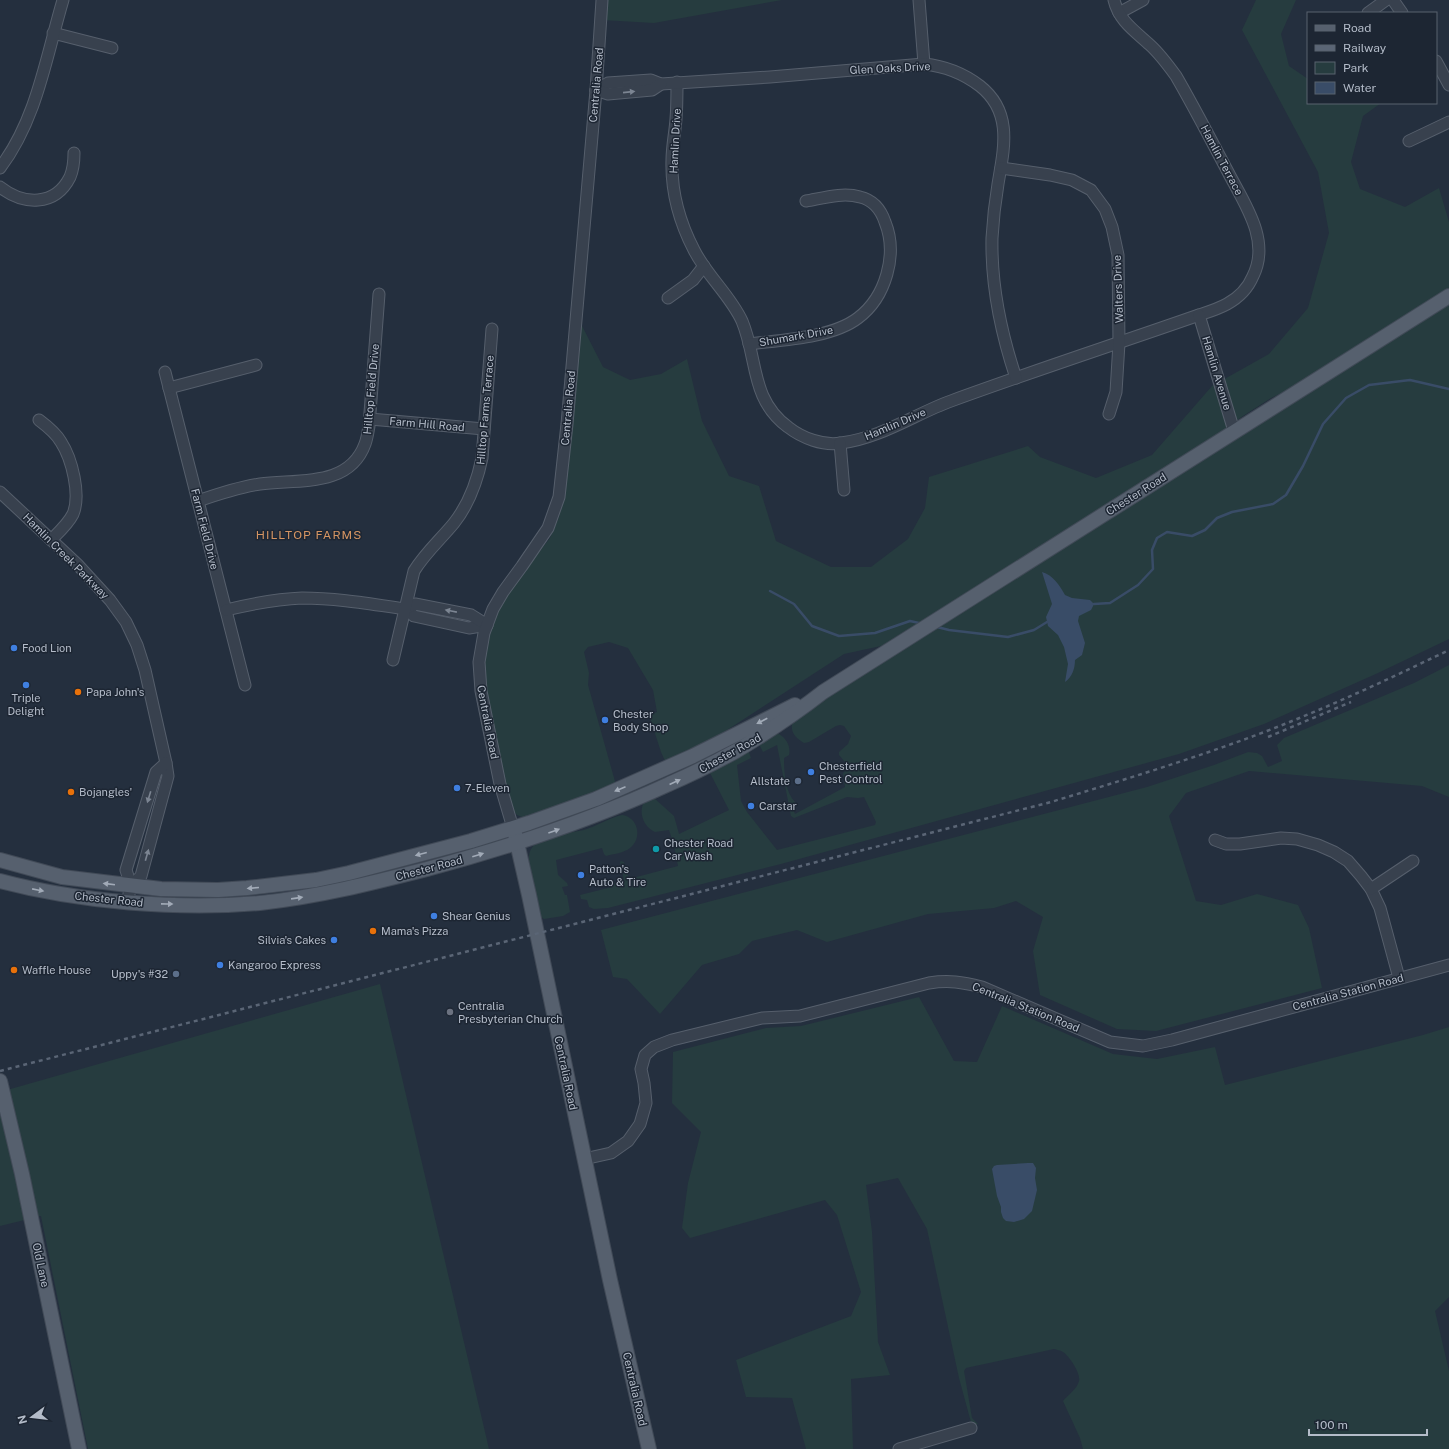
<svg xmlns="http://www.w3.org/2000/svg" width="1449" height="1449" font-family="'Public Sans',sans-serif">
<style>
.green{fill:#263c3f}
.water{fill:#394c67}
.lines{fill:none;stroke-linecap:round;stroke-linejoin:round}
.stream{stroke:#394c67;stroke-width:2.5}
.minor-casing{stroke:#565f6c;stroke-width:13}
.major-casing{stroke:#414a57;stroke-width:16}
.minor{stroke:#38414e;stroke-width:11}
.major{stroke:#56606e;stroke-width:14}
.rail{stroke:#5a6575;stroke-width:2.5;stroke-dasharray:4 4;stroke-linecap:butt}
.oneway{fill:#7c8592}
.oneway2{fill:#a1aab7}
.shop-dot{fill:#3f7fe0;stroke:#1d2633;stroke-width:1.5}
.food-dot{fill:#e8710a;stroke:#1d2633;stroke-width:1.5}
.service-dot{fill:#5c6f8a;stroke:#1d2633;stroke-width:1.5}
.culture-dot{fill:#0f9aa8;stroke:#1d2633;stroke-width:1.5}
.worship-dot{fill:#6b7280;stroke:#1d2633;stroke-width:1.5}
.labels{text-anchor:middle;stroke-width:3;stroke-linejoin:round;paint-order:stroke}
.street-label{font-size:11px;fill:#b4bcc9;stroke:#1d2633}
.poi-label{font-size:11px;fill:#b4bcc9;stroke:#1d2633;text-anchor:start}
.neighbourhood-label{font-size:12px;letter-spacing:1px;fill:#d59563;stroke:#1d2633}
</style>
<rect width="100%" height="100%" fill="#242f3e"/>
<g class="green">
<path d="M 602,0 L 782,0 L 654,23 L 602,20 Z"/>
<path d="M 1256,0 L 1296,0 L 1281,34 L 1289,66 L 1308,79 L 1308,103 L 1381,103 L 1363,116 L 1351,162 L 1360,189 L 1405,207 L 1439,188 L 1449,222 L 1449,291 L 1301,384 L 1271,398 L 1243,416 L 1209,441 L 890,644 L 844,654 L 701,747 L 666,763 L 661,752 L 649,715 L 657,712 L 653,690 L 628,648 L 609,642 L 588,647 L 584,652 L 589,673 L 588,685 L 616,785 L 524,818 L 517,815 L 512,809 L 489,718 L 483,662 L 487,633 L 498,607 L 513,585 L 550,538 L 559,517 L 563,499 L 579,320 L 603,367 L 630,380 L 661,374 L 687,359 L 702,421 L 729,476 L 759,486 L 776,541 L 831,567 L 871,567 L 908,539 L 925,508 L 929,477 L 1028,446 L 1040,457 L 1096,478 L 1152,455 L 1212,386 L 1269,354 L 1308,308 L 1329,233 L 1318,172 L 1242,30 Z"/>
<path d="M 1449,300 L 1449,639 L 1378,673 L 1264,724 L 1179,754 L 781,864 L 608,908 L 594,909 L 589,907 L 587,900 L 581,899 L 580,895 L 612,887 L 613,883 L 624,880 L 620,862 L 621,861 L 624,862 L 629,879 L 678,866 L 674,845 L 669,830 L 655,832 C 644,827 638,813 644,802 L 654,798 L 674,816 L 679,834 L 729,810 L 709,771 L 748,750 L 751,758 L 737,765 L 741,801 L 747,812 L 777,850 L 875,825 L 876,822 L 864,797 L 858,798 L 847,797 L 794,818 L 791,816 L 777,745 L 763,752 L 758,742 L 772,735 L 779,734 C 786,738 791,746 789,755 L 784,758 C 784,772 785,792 795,802 L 792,807 L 795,814 L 845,787 L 843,773 L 850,768 L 839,755 L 839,752 L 848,744 L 851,736 L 844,726 L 840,725 L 836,726 L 809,742 L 804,743 C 793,737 788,728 795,717 Z"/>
<path d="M 1449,665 L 1449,797 L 1422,786 L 1249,771 L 1186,793 L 1169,816 L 1196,901 L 1221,905 L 1257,894 L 1298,905 L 1309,928 L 1322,988 L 1156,1031 L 1117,1029 L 1040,995 L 1033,951 L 1043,917 L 1016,901 L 994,908 L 928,914 L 827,942 L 797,930 L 752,941 L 739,954 L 702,965 L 660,1014 L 627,979 L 613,977 L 601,930 L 1147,787 L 1214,765 L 1248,752 L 1257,753 L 1262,756 L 1268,767 L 1282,761 L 1277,745 L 1284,738 L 1414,683 Z"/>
<path d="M 622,815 C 638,817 643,838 630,848 C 624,853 613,854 606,856 L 604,854 L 602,848 L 556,860 L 558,875 L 567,883 L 568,886 L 562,887 L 565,895 L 567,895 L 570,912 L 563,916 L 544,919 L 541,917 L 529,862 C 528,853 531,846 539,841 C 551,834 570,833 584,830 C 597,826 609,818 622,815 Z"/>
<path d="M 380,984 L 489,1449 L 88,1449 L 41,1216 L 0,1226 L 0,1092 Z"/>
<path d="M 919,997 L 954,1061 L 977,1062 L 1002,1006 L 1113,1054 L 1157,1059 L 1215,1047 L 1225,1085 L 1423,1035 L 1449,1027 L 1449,1297 L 1435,1311 L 1449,1371 L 1449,1449 L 1083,1449 L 1080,1438 L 1063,1401 C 1068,1395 1077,1389 1079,1381 C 1081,1373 1069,1356 1063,1352 C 1060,1350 1057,1350 1054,1349 L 966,1368 L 964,1371 L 972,1418 L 978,1424 L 972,1426 L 959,1378 L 927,1229 L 898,1178 L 866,1185 L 872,1232 L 878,1342 L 890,1375 L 851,1379 L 853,1449 L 806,1449 L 792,1398 L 746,1397 L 736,1360 L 851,1316 L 861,1292 L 837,1215 L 825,1200 L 690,1238 L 682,1228 L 688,1183 L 701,1132 L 672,1103 L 673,1052 L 766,1028 L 801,1026 Z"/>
</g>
<g class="water">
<path d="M 1042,572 C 1053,575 1060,586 1065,595 L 1072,598 L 1090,600 L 1094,604 L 1091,610 L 1079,616 L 1078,621 L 1085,643 L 1082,655 L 1075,660 C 1075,669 1072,677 1065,682 L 1068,664 L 1064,647 L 1058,635 L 1048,626 L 1046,617 L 1052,604 Z"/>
<path d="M 1028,1163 L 1033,1163 L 1036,1168 L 1035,1178 L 1037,1190 L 1032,1211 L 1024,1219 L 1014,1222 L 1006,1221 L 1003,1218 L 1001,1212 L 1001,1207 L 997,1196 L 992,1169 L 994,1166 L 997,1165 Z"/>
</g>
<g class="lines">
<g class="stream">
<path d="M 770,591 L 794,604 L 812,626 L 839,636 L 875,633 L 910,621 L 919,623"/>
<path d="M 1094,604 L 1110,603 L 1138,585 L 1153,569 L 1152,550 L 1157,538 L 1167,532 L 1192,536 L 1205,530 L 1217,518 L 1232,512 L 1273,504 L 1286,495 L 1303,466 L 1323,424 L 1346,398 L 1369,385 L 1410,380 L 1449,389"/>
<path d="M 937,627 L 949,630 L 1008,637 L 1034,630 L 1047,622"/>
</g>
<defs>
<g id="minor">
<path d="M 919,0 L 924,64"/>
<path d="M 1393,0 L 1402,13"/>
<path d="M 1119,13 L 1143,0"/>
<path d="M 1368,13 L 1386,0"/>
<path d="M 53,33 L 112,48"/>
<path d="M 1436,61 L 1449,85"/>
<path d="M 677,82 C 677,95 677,107 676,119 C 675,133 672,146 672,160 C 671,191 680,223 694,250 C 707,276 730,295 742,321 C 758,359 750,399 788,427 C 802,438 823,446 841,443 C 881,438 915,414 951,401 C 1033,371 1116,344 1199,315 C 1208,312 1218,309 1227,304 C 1238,298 1248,288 1253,276 C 1271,240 1244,203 1228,172 C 1211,140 1194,107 1176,76 C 1168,65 1160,54 1150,45 C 1135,31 1119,21 1114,0"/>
<path d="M 596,90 L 608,83 L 651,80 L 661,84 L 770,77 L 924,64 C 944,66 963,73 980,86 C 1013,112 1004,148 998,184 C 995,202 993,220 992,238 C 991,286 1001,333 1016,378"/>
<path d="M 596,90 L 608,94 L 652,90 L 661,84"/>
<path d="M 1409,141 L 1449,122"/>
<path d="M 0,168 C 37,119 46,57 63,0"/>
<path d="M 1001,168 L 1050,175 L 1072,180 L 1091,190 L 1105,209 L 1112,227 L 1118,255 L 1119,343 L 1116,392 L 1109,414"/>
<path d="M 0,187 C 23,205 55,207 70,177 C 73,170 74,161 74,153"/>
<path d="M 668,298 L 693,280 L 704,266"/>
<path d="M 1199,315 L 1234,431"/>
<path d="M 749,344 C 781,340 832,338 858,318 C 886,297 898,254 885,222 C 881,210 873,200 860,197 C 843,192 823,198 806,201"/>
<path d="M 165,372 L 245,685"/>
<path d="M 169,388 L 256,365"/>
<path d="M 370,419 L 484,429"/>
<path d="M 39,420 C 47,426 56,433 61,442 C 72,459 81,495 73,514 C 68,524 59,532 51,540"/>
<path d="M 840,443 L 844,490"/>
<path d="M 0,492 L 77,564 L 110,600 L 126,622 L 137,645 L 145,670 L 166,763 L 168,776 L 141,876 L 131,886 L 127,902"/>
<path d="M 198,501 C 218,494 239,487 260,484 C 297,479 349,488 365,444 C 367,439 368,432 369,426 L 379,294"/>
<path d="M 406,609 L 414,616 L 469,628 L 487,625"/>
<path d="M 226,610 C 251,604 276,599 302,598 C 337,598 371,604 406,609 L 415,604 L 471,615 L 487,625"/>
<path d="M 393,660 L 414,571 C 425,553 441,539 454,523 C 469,504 477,482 482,458 L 492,329"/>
<path d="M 513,828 L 500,784 L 481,691 L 479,662 L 484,633 L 493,609 L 503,592 L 522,566 L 548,528 L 559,497 L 567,424 L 596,90 L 602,0"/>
<path d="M 1215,840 L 1226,844 L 1240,844 L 1281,838 L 1297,839 L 1318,845 L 1334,852 L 1348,861 L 1361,876 L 1371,889 L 1380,908 L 1399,978"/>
<path d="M 131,886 L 126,870 L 156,772 L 166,763"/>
<path d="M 1371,889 L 1413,861"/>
<path d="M 584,1159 L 611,1153 L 628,1141 L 640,1124 L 646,1103 L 644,1083 L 641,1069 L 645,1055 L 654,1047 L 672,1040 L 762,1018 L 800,1016 L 929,983 C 949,980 962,982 982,987 L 1110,1042 L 1143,1046 L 1172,1040 L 1449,965"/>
<path d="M 899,1449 L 971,1428"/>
</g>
<g id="major">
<path d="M 515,834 L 529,895 L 610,1280 L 649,1449"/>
<path d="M 0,860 L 62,877 L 161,889 L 218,890 L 247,888 L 316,880 L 349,873 L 471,841 L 529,823 L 596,799 L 693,756 L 795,705"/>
<path d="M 0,881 C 79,902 178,910 260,903 C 317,897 372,883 427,869 C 510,847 591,820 669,784 C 692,774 714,763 736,751 C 766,733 795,714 823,692 L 1449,296"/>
<path d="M 0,1081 L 22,1174 L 79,1449"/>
</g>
</defs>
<use href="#minor" class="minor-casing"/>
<use href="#major" class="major-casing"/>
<use href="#minor" class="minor"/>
<use href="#major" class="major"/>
<g class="rail">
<path d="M 1268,737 L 1351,702"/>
<path d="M 0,1071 L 1051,802 C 1123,780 1196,758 1267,731 C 1329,707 1389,679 1449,650"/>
</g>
</g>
<defs><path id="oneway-solid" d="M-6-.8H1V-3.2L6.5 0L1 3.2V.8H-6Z"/></defs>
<g class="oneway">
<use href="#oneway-solid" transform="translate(629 92) rotate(-6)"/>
<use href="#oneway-solid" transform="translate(451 611) rotate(-169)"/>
<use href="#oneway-solid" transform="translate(149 797) rotate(107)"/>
<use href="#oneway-solid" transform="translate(147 855) rotate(-74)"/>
</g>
<g class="oneway2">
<use href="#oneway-solid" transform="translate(762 721) rotate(153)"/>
<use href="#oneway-solid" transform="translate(675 782) rotate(-25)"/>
<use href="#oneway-solid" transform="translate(620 789) rotate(157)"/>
<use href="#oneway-solid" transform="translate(554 831) rotate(-20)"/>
<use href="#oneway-solid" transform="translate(421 854) rotate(165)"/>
<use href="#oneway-solid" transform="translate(478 855) rotate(-17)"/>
<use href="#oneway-solid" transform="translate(109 884) rotate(-173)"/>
<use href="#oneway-solid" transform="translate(253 888) rotate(175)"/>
<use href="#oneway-solid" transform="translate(38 890) rotate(11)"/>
<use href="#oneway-solid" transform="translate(297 898) rotate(-8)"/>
<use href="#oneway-solid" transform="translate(167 904) rotate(1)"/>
</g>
<g class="shop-dot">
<circle cx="14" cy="648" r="4"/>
<circle cx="26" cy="685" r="4"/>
<circle cx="605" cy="720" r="4"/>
<circle cx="811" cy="772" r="4"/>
<circle cx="457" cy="788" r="4"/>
<circle cx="751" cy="806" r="4"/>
<circle cx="581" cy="875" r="4"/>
<circle cx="434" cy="916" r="4"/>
<circle cx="334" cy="940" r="4"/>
<circle cx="220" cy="965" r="4"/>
</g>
<g class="food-dot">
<circle cx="78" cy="692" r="4"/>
<circle cx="71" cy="792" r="4"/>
<circle cx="373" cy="931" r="4"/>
<circle cx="14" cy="970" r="4"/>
</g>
<g class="service-dot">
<circle cx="798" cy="781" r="4"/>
<circle cx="176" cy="974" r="4"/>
</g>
<circle class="culture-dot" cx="656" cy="849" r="4"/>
<circle class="worship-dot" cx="450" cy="1012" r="4"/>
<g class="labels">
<g class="street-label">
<text transform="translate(890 68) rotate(-3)" y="4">Glen Oaks Drive</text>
<text transform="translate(596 85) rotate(-85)" y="4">Centralia Road</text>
<text transform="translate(675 141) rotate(-87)" y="4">Hamlin Drive</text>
<text transform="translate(1222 160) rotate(62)" y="4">Hamlin Terrace</text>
<text transform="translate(1118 289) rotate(-92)" y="4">Walters Drive</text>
<text transform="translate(796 336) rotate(-10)" y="4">Shumark Drive</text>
<text transform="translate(1217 373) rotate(73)" y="4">Hamlin Avenue</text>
<text transform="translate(371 389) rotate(-85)" y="4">Hilltop Field Drive</text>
<text transform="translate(568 408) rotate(-85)" y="4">Centralia Road</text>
<text transform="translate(485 410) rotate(-85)" y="4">Hilltop Farms Terrace</text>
<text transform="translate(427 424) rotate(5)" y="4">Farm Hill Road</text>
<text transform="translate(895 424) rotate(-23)" y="4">Hamlin Drive</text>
<text transform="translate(1136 494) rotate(-32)" y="4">Chester Road</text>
<text transform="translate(205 529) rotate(76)" y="4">Farm Field Drive</text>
<text transform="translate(66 556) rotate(45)" y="4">Hamlin Creek Parkway</text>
<text transform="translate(488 722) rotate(79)" y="4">Centralia Road</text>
<text transform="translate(730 753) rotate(-29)" y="4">Chester Road</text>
<text transform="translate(429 868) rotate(-15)" y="4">Chester Road</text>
<text transform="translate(109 899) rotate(6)" y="4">Chester Road</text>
<text transform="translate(1348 992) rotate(-15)" y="4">Centralia Station Road</text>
<text transform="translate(1026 1007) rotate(22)" y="4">Centralia Station Road</text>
<text transform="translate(566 1073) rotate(78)" y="4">Centralia Road</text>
<text transform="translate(41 1265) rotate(78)" y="4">Old Lane</text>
<text transform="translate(635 1389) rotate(77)" y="4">Centralia Road</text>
</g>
<g class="poi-label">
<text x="22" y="652">Food Lion</text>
<text x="86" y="696">Papa John's</text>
<text x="26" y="702" text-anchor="middle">Triple<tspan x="26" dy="13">Delight</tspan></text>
<text x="613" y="718">Chester<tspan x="613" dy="13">Body Shop</tspan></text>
<text x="819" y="770">Chesterfield<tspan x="819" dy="13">Pest Control</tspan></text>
<text x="790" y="785" text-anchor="end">Allstate</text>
<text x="465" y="792">7-Eleven</text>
<text x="79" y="796">Bojangles'</text>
<text x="759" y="810">Carstar</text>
<text x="664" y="847">Chester Road<tspan x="664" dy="13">Car Wash</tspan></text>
<text x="589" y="873">Patton's<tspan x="589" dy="13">Auto &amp; Tire</tspan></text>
<text x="442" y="920">Shear Genius</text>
<text x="381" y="935">Mama's Pizza</text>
<text x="326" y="944" text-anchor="end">Silvia's Cakes</text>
<text x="228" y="969">Kangaroo Express</text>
<text x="22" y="974">Waffle House</text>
<text x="168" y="978" text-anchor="end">Uppy's #32</text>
<text x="458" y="1010">Centralia<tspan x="458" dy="13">Presbyterian Church</tspan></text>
</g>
<g class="neighbourhood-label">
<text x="309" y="539">HILLTOP FARMS</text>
</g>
</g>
<rect x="1307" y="12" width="130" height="92" fill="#1d2633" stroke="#59626f"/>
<rect x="1315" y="25" width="20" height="6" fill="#56606e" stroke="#59626f"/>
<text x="1343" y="32" font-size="12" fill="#b4bcc9">Road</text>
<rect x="1315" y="45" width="20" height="6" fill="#5a6575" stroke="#59626f"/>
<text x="1343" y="52" font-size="12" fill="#b4bcc9">Railway</text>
<rect x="1315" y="62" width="20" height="12" fill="#263c3f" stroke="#59626f"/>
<text x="1343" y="72" font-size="12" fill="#b4bcc9">Park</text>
<rect x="1315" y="82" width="20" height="12" fill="#394c67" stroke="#59626f"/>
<text x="1343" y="92" font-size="12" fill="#b4bcc9">Water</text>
<g transform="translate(32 1417) rotate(255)" stroke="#1d2633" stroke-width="3" paint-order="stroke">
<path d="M0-3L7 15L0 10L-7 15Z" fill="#b4bcc9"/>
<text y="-6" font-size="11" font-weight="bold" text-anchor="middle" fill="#b4bcc9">N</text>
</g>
<path d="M1309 1429v6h118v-6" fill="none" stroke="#b4bcc9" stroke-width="2"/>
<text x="1315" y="1429" font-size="12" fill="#b4bcc9" stroke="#1d2633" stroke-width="3" paint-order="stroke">100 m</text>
</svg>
